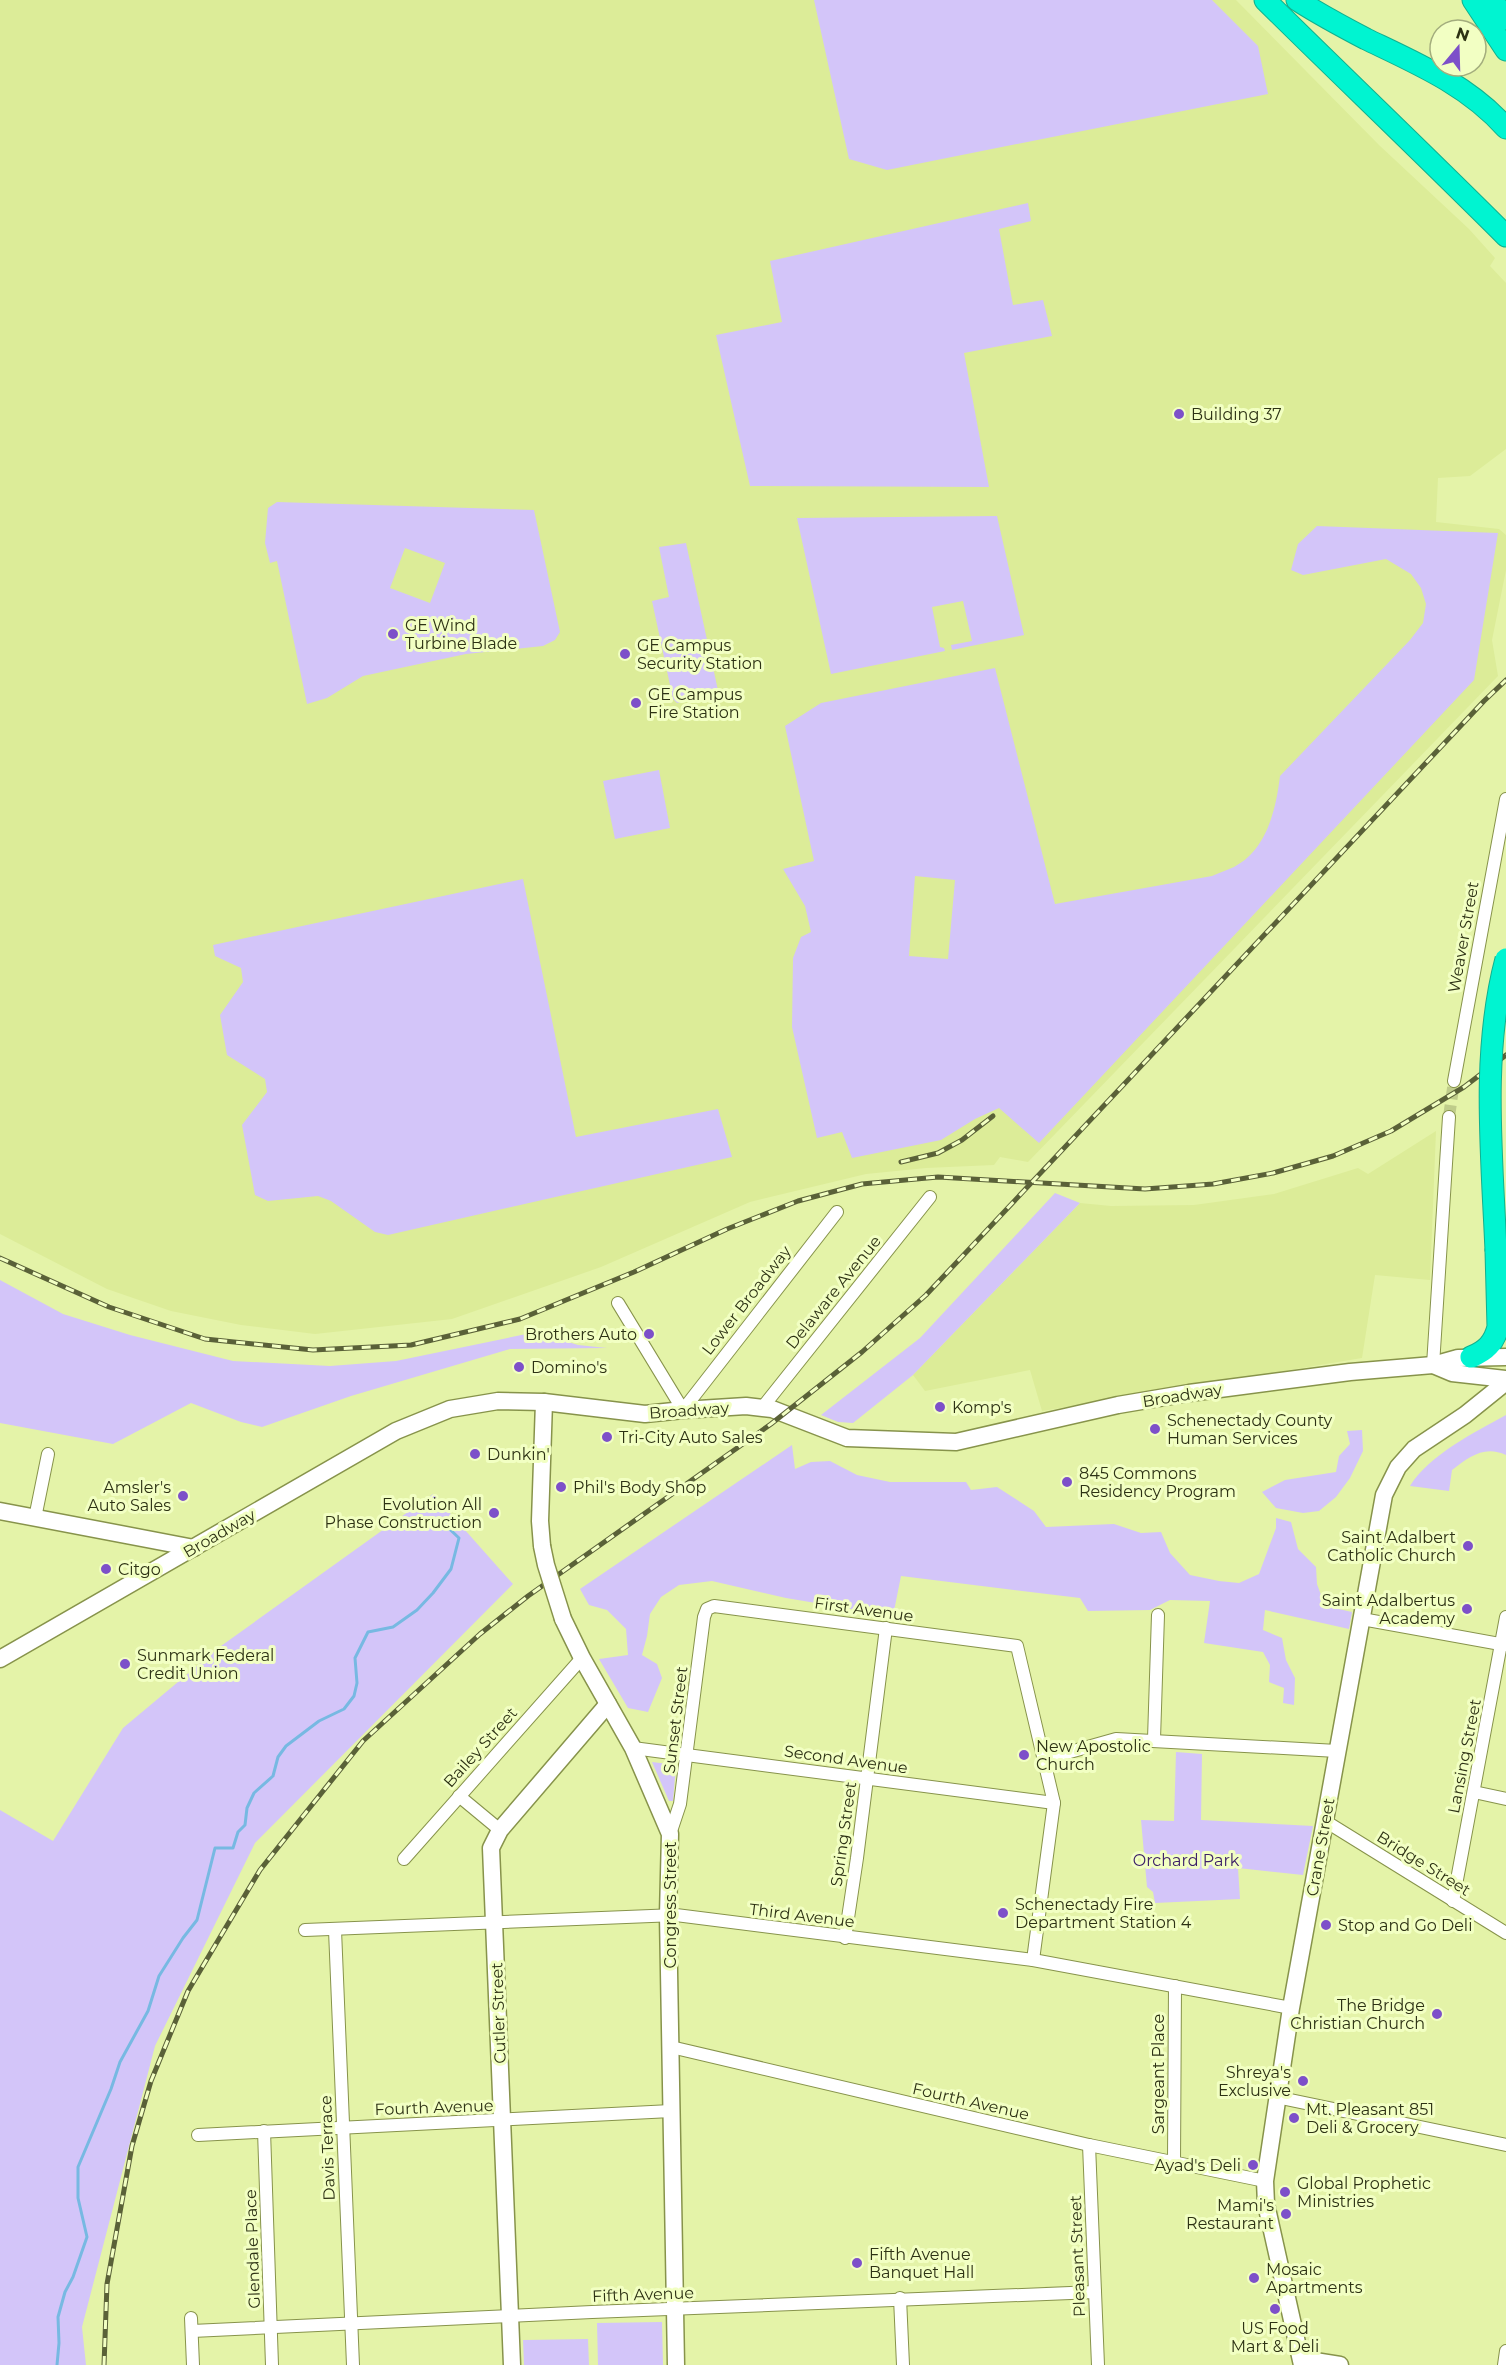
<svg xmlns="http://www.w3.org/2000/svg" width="1506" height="2365" font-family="Montserrat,sans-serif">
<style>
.built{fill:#dcec98}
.green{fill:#d3c5f9;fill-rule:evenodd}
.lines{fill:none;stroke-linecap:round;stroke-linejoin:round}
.stream{stroke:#77b9e2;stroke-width:3}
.street-tunnel{stroke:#bfcc8a;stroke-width:12;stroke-dasharray:12 6;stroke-linecap:butt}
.street-casing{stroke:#87934b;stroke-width:14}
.secondary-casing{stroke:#87934b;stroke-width:19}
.highway-casing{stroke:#10b08f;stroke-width:23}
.street{stroke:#fff;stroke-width:12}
.secondary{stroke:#fff;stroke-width:16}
.highway{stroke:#00f4d1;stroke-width:21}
.rail-casing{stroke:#5a6138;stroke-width:5}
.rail{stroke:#f2ffc3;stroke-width:3;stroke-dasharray:9;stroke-linecap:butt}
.secondary-bridge-casing{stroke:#87934b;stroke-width:19;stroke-linecap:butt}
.highway-bridge-casing{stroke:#10b08f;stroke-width:23;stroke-linecap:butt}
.secondary-bridge{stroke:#fff;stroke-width:16}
.highway-bridge{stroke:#00f4d1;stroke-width:21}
.poi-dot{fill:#7d50c9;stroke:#f2ffc3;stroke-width:2}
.labels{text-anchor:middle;stroke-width:6;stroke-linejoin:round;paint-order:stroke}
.poi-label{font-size:16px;fill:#2d3214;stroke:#f2ffc3;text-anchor:start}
.street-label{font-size:16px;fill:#2d3214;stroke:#f2ffc3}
.park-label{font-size:16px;fill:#3c2068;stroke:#f2ffc3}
</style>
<rect width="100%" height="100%" fill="#e4f3a8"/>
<g class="built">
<path d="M 0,0 L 1236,0 L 1379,145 L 1469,229 L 1495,258 L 1490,266 L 1506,283 L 1506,449 L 1470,476 L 1438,478 L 1436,522 L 1499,529 L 1506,535 L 1506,570 L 1492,640 L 1498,676 L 1028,1162 L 1000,1157 L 994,1165 L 926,1168 L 866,1174 L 750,1202 L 601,1267 L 452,1319 L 315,1334 L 241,1325 L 171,1311 L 107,1289 L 0,1234 Z"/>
<path d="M 1436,1131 L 1430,1280 L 1375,1275 L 1362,1358 L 1042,1411 L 1030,1370 L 925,1391 L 913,1375 L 1080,1203 L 1111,1206 L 1194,1205 L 1274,1194 L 1358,1168 L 1368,1174 Z"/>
</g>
<g class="green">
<path d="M 814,0 L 1212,0 L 1258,46 L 1268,94 L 887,170 L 849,159 Z"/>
<path d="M 1028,203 L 1031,221 L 999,229 L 1013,305 L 1043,300 L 1052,336 L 964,353 L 989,487 L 750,486 L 716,335 L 782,322 L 770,261 Z"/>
<path d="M 277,502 L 534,510 L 560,632 L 555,640 L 543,646 L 466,654 L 363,676 L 327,698 L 307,704 L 277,561 L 270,563 L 265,543 L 268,508 ZM 405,548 L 445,563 L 430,603 L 390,588 Z"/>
<path d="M 997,516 L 1024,635 L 952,650 L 951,645 L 972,641 L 963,601 L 932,607 L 940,647 L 944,648 L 945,651 L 831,674 L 797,518 Z"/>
<path d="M 1317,526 L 1498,533 L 1474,680 L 1039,1143 L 999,1108 L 975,1119 L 941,1140 L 852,1158 L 842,1132 L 817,1138 L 792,1027 L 793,958 L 801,937 L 811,932 L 805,906 L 783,869 L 814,861 L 785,726 L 821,703 L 995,668 L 1055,904 L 1212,876 C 1219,873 1227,870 1234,867 C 1267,850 1276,809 1280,776 L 1410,640 L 1423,623 L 1426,604 L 1421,588 L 1411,574 L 1386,559 L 1303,575 L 1291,570 L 1298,544 ZM 915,876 L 955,880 L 948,959 L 909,956 Z"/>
<path d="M 686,543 L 719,695 L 677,703 L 673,699 L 652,601 L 669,597 L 659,547 Z"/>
<path d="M 659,770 L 670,828 L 615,839 L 603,781 Z"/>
<path d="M 523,879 L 576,1137 L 718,1109 L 732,1157 L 388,1235 L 375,1232 L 331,1201 L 318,1196 L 268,1201 L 255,1195 L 242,1125 L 267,1092 L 265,1079 L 227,1055 L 220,1015 L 243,982 L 241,968 L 215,956 L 213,945 Z"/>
<path d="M 1055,1193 L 1080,1203 L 913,1375 L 853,1423 L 838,1422 L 821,1415 L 920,1338 Z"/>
<path d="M 0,1280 L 63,1314 L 130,1335 L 233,1361 L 330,1366 L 396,1361 L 536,1332 L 578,1345 L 607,1348 L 510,1349 L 351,1396 L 262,1427 L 241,1422 L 191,1403 L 113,1444 L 0,1423 Z"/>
<path d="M 1506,1415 L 1506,1455 C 1484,1445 1469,1457 1452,1470 L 1449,1491 L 1410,1486 C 1429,1455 1475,1432 1506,1415 Z"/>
<path d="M 1362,1430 L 1363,1451 L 1350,1478 L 1336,1497 L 1319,1511 L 1303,1513 L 1276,1508 L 1262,1492 L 1285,1480 L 1336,1472 L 1339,1456 L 1350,1444 L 1347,1431 Z"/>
<path d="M 792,1445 L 795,1469 L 811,1462 L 830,1461 L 857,1475 L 890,1482 L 966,1482 L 971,1490 L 997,1487 L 1034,1511 L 1046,1527 L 1114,1524 L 1141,1533 L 1161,1532 L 1170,1553 L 1190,1575 L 1219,1581 L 1239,1583 L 1259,1574 L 1276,1528 L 1276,1518 L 1291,1522 L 1298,1549 L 1316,1567 L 1317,1584 L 1325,1606 L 1352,1612 L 1349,1629 L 1265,1610 L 1263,1630 L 1282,1638 L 1286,1660 L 1295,1678 L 1294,1705 L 1283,1703 L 1284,1688 L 1269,1682 L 1270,1665 L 1263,1652 L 1204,1643 L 1210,1601 L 1170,1600 L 1150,1610 L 1088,1611 L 1080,1598 L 901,1576 L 893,1616 L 786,1598 L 712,1581 L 679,1585 L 661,1597 L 650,1614 L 647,1636 L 642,1655 L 657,1664 L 662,1678 L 648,1712 L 628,1708 L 599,1659 L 628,1655 L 626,1629 L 607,1610 L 589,1605 L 580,1589 Z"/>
<path d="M 433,1494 L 513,1584 L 255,1843 L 155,2046 L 82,2327 L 86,2365 L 0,2365 L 0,1810 L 53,1841 L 123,1728 L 221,1646 Z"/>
<path d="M 1176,1752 L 1202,1754 L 1201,1820 L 1313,1826 L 1303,1875 L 1238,1868 L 1240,1899 L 1155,1903 L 1153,1892 L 1147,1887 L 1141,1820 L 1174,1821 Z"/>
<path d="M 652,1762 L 676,1765 L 673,1801 L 669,1801 Z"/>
<path d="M 662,2322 L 663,2365 L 598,2365 L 597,2323 Z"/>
<path d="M 588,2339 L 589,2365 L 524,2365 L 523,2340 Z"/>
</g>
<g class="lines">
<path class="stream" d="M 57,2365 L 59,2343 L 58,2317 L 65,2292 L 73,2277 L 87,2237 L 78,2198 L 78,2167 L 111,2089 L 120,2062 L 148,2011 L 159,1976 L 183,1938 L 197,1920 L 215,1848 L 233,1848 L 238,1832 L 245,1825 L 247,1808 L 254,1793 L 273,1776 L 278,1757 L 286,1746 L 319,1721 L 344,1709 L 354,1696 L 357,1683 L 355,1658 L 368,1632 L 393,1627 L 417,1610 L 433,1593 L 451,1569 L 459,1538 L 438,1518"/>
<path class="street-tunnel" d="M 1449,1117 L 1454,1081"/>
<defs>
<g id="street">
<path d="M 1454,1081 L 1506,799"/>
<path d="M 618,1303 L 683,1410 L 837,1212"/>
<path d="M 1433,1365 L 1449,1117"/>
<path d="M 762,1408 L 930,1197"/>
<path d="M 35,1518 L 48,1454"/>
<path d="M 1362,1619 L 1506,1645"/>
<path d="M 1154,1739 L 1158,1615"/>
<path d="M 633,1748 L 1054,1803"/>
<path d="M 1045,1759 L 1116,1739 L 1337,1751"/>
<path d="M 1474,1792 L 1506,1799"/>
<path d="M 459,1796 L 500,1830"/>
<path d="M 1325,1821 L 1506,1933"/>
<path d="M 670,1834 L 680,1804 L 704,1617 L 707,1609 L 714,1606 L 1017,1646 L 1054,1803 L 1033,1960"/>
<path d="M 404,1859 L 582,1658"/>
<path d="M 1453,1901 L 1506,1617"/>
<path d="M 305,1930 L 676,1915 L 1033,1960 L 1291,2008"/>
<path d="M 335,1930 L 353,2365"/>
<path d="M 845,1938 L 857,1858 L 886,1628"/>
<path d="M 671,2047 L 1089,2145 L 1265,2181"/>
<path d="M 1276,2097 L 1506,2145"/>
<path d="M 264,2131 L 272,2365"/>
<path d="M 198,2135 C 356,2127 514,2120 671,2111"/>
<path d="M 1089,2145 L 1098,2365"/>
<path d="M 1174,2163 L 1175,1986"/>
<path d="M 900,2298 L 903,2365"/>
<path d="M 191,2318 L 193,2365"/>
<path d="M 192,2331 L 592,2312 L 1095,2292"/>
<path d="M 1504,2365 L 1506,2351"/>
</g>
<g id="secondary">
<path d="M 1433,1365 L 1452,1373 L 1506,1379"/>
<path d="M 0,1511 L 194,1548"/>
<path d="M 542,1546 L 540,1521 L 544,1402"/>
<path d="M 563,1619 L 582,1658 L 633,1748 L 670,1834 L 668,1915 L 676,2365"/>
<path d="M 0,1659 L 396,1431 L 450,1409 L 498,1401 L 544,1402 L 645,1414 L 683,1410 L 746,1406 L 772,1409 L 847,1438 L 956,1442 L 1118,1405 L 1189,1393 L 1350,1372 L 1433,1365 L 1458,1358 L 1506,1357"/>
<path d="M 1302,2359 L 1340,2365"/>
<path d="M 512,2365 L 491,1848 L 500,1830 L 608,1704"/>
<path d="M 1302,2365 L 1266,2204 L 1265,2181 L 1291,2008 L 1384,1495 L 1398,1467 L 1414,1449 L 1465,1415 L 1506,1382"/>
</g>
<g id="highway">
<path d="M 1265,0 C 1345,79 1426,156 1506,236"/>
<path d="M 1297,0 C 1319,14 1343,27 1366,39 C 1416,63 1468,85 1506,128"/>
<path d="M 1473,0 L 1506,50"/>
<path d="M 1492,0 L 1506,19"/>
<path d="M 1471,1357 C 1486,1351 1494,1343 1498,1327 L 1496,1251"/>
</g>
</defs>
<use href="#street" class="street-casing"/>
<use href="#secondary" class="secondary-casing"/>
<use href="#highway" class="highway-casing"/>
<use href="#street" class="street"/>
<use href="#secondary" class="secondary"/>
<use href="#highway" class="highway"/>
<defs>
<g id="rail">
<path d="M 901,1162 L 938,1153 L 962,1140 L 993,1116"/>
<path d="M 0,1258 L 109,1307 L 205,1339 L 313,1350 L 411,1345 L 520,1319 L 634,1272 L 727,1229 L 798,1201 L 862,1184 L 938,1177 L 1145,1189 L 1213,1184 L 1273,1173 L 1333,1156 L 1391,1131 L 1464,1087 L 1506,1055"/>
<path d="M 104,2365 L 107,2284 L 132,2146 L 151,2081 L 188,1991 L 260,1870 L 363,1741 L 480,1634 L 528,1596 L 771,1424 L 862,1352 L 926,1295 L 1484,701 L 1506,680"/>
</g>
</defs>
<use href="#rail" class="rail-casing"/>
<use href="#rail" class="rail"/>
<defs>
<path id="secondary-bridge" d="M 542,1546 L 546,1565 L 563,1619"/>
<path id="highway-bridge" d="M 1496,1251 C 1492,1155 1481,1053 1506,959"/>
</defs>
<use href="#secondary-bridge" class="secondary-bridge-casing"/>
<use href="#highway-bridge" class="highway-bridge-casing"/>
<use href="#secondary-bridge" class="secondary-bridge"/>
<use href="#highway-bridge" class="highway-bridge"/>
</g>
<g class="poi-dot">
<circle cx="1179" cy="414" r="6"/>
<circle cx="393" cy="634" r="6"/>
<circle cx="625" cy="654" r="6"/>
<circle cx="636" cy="703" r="6"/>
<circle cx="649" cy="1334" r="6"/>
<circle cx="519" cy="1367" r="6"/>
<circle cx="940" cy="1407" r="6"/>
<circle cx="1155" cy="1429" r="6"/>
<circle cx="607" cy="1437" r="6"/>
<circle cx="475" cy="1454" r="6"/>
<circle cx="1067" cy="1482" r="6"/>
<circle cx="561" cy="1487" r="6"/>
<circle cx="183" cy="1496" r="6"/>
<circle cx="494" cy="1513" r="6"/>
<circle cx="1468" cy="1546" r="6"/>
<circle cx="106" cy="1569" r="6"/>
<circle cx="1467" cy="1609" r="6"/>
<circle cx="125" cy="1664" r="6"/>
<circle cx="1024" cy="1755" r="6"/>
<circle cx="1003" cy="1913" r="6"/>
<circle cx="1326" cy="1925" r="6"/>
<circle cx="1437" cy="2014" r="6"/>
<circle cx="1303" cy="2081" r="6"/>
<circle cx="1294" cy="2118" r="6"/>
<circle cx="1253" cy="2165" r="6"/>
<circle cx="1285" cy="2192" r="6"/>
<circle cx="1286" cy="2214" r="6"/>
<circle cx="857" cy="2263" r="6"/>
<circle cx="1254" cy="2278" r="6"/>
<circle cx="1275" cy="2309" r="6"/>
</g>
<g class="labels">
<g class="poi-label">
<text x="1191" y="420">Building 37</text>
<text x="405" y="631">GE Wind<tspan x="405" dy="18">Turbine Blade</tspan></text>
<text x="637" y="651">GE Campus<tspan x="637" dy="18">Security Station</tspan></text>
<text x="648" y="700">GE Campus<tspan x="648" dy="18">Fire Station</tspan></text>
<text x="637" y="1340" text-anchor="end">Brothers Auto</text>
<text x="531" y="1373">Domino's</text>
<text x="952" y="1413">Komp's</text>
<text x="1167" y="1426">Schenectady County<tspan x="1167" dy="18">Human Services</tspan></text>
<text x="619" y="1443">Tri-City Auto Sales</text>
<text x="487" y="1460">Dunkin'</text>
<text x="1079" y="1479">845 Commons<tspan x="1079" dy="18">Residency Program</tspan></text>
<text x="171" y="1493" text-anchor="end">Amsler's<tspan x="171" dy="18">Auto Sales</tspan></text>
<text x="573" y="1493">Phil's Body Shop</text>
<text x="482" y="1510" text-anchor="end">Evolution All<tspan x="482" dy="18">Phase Construction</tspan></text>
<text x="1456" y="1543" text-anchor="end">Saint Adalbert<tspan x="1456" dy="18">Catholic Church</tspan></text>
<text x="118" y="1575">Citgo</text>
<text x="1455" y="1606" text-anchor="end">Saint Adalbertus<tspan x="1455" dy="18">Academy</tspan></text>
<text x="137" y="1661">Sunmark Federal<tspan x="137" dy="18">Credit Union</tspan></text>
<text x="1036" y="1752">New Apostolic<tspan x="1036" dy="18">Church</tspan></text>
<text x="1015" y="1910">Schenectady Fire<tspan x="1015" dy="18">Department Station 4</tspan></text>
<text x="1338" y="1931">Stop and Go Deli</text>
<text x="1425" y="2011" text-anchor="end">The Bridge<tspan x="1425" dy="18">Christian Church</tspan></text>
<text x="1291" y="2078" text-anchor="end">Shreya's<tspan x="1291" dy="18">Exclusive</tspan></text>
<text x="1306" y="2115">Mt. Pleasant 851<tspan x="1306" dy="18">Deli &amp; Grocery</tspan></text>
<text x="1241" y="2171" text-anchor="end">Ayad's Deli</text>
<text x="1297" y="2189">Global Prophetic<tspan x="1297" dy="18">Ministries</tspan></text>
<text x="1274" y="2211" text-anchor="end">Mami's<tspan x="1274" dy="18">Restaurant</tspan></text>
<text x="869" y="2260">Fifth Avenue<tspan x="869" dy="18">Banquet Hall</tspan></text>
<text x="1266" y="2275">Mosaic<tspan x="1266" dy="18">Apartments</tspan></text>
<text x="1275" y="2334" text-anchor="middle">US Food<tspan x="1275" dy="18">Mart &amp; Deli</tspan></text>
</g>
<g class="street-label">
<text transform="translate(1463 937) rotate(-80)" y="6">Weaver Street</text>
<text transform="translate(833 1292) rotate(-51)" y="6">Delaware Avenue</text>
<text transform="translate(746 1300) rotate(-52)" y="6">Lower Broadway</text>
<text transform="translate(1182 1395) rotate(-9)" y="6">Broadway</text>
<text transform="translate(689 1410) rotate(-4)" y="6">Broadway</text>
<text transform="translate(219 1533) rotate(-30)" y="6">Broadway</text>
<text transform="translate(864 1609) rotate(8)" y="6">First Avenue</text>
<text transform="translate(675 1720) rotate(-83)" y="6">Sunset Street</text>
<text transform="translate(480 1747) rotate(-48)" y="6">Bailey Street</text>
<text transform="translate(1464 1756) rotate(-79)" y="6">Lansing Street</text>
<text transform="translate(846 1759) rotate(8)" y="6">Second Avenue</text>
<text transform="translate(843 1834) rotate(-82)" y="6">Spring Street</text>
<text transform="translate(1320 1847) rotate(-80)" y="6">Crane Street</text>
<text transform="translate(1424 1863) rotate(32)" y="6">Bridge Street</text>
<text transform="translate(670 1905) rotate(-90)" y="6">Congress Street</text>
<text transform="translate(802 1915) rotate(7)" y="6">Third Avenue</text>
<text transform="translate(498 2013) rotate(-92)" y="6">Cutler Street</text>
<text transform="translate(1158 2074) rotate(-90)" y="6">Sargeant Place</text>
<text transform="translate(971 2101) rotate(13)" y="6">Fourth Avenue</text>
<text transform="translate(434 2107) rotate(-2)" y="6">Fourth Avenue</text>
<text transform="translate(327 2148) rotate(-92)" y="6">Davis Terrace</text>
<text transform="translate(252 2249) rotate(-92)" y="6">Glendale Place</text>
<text transform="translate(1077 2256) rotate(-92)" y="6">Pleasant Street</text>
<text transform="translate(643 2294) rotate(-2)" y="6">Fifth Avenue</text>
</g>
<g class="park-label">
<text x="1186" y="1866">Orchard Park</text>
</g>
</g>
<g transform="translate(1458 48) rotate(19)"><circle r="28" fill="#f2ffc3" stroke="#a3ad7d" stroke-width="1.5"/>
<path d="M0-4.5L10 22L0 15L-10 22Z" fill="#7d50c9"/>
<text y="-9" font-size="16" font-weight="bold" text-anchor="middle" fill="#2d3214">N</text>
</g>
</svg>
